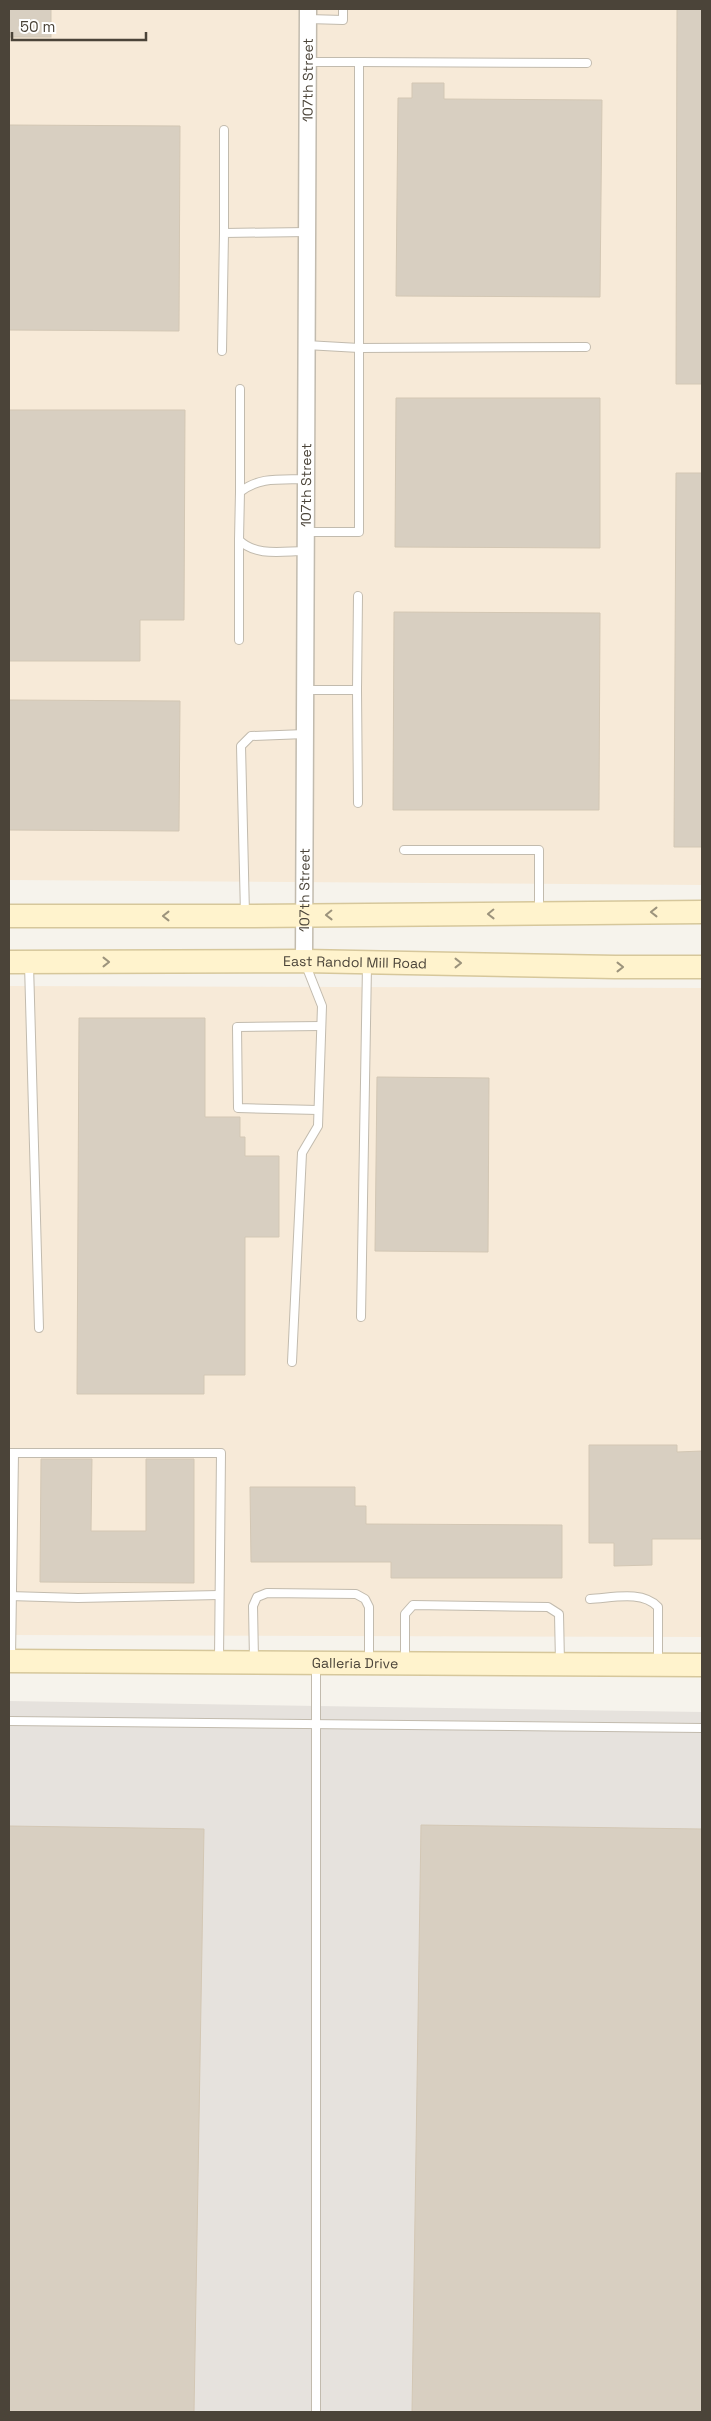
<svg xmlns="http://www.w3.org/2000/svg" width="711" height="2421" font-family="'Space Grotesk',sans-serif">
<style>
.commercial{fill:#f7ead8}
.industrial{fill:#e6e2dd}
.building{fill:#d8cfc1;stroke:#d3c7b4}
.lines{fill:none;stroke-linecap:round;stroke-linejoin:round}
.lane-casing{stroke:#c2bbae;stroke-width:10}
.street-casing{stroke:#c2bbae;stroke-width:19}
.secondary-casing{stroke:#d6c79b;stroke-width:25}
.lane{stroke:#fff;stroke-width:8}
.street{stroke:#fff;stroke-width:16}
.secondary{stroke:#fff3cd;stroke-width:22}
.oneway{stroke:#9c937c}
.labels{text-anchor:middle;stroke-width:4.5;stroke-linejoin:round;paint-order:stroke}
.street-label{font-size:14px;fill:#4b4439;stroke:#fff}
</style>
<rect width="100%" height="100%" fill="#f6f3ec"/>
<g class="commercial">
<path d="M 9,9 L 702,9 L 702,885 L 9,880 Z"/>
<path d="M 9,986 L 702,988 L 702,1637 L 9,1635 Z"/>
</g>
<path class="industrial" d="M 9,1701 L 702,1712 L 702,2412 L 9,2412 Z"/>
<g class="building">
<rect x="9" y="9" width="42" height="28"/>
<path d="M 677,9 L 702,9 L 702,384 L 676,384 Z"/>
<path d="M 412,83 L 444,83 L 444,99 L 602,100 L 600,297 L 396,296 L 398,98 L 412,98 Z"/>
<path d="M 9,125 L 180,126 L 179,331 L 9,330 Z"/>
<path d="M 396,398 L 600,398 L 600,548 L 395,547 Z"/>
<path d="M 9,410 L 185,410 L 184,620 L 140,620 L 140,661 L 9,661 Z"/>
<path d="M 676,473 L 702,473 L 702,847 L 674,847 Z"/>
<path d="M 394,612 L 600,613 L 599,810 L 393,810 Z"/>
<path d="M 9,700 L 180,701 L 179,831 L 9,830 Z"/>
<path d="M 79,1018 L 205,1018 L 205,1117 L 240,1117 L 240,1137 L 245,1137 L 245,1156 L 279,1156 L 279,1237 L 245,1237 L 245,1375 L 204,1375 L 204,1394 L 77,1394 Z"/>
<path d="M 377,1077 L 489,1078 L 488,1252 L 375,1251 Z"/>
<path d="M 589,1445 L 677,1445 L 677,1452 L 702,1451 L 702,1539 L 652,1539 L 652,1565 L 614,1566 L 614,1543 L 589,1543 Z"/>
<path d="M 41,1459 L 92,1459 L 91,1531 L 146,1531 L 146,1459 L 194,1459 L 194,1583 L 40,1582 Z"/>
<path d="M 250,1487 L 355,1487 L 355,1506 L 366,1506 L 366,1524 L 562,1525 L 562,1578 L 391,1578 L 391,1562 L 251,1562 Z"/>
<path d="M 421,1825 L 702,1829 L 702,2412 L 412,2412 Z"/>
<path d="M 9,1826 L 204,1829 L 194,2412 L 9,2412 Z"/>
</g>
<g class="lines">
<defs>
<g id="lane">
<path d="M 308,19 L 343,20 L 343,9"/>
<path d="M 359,62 L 587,63"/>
<path d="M 224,130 L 224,233"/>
<path d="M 306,345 L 359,348 L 586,347"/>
<path d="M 222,351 L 224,233 L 307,232"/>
<path d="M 240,492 L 240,389"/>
<path d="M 306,532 L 359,532 L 359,62 L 307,62"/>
<path d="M 305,551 C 283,551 256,557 239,540 L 240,492 C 260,476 282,480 306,479"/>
<path d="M 239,640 L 239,540"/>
<path d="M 305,690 L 357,690 L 358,596"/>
<path d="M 357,690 L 358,803"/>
<path d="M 404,850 L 539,850 L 539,911"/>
<path d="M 245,914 L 241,746 L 251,736 L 305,734"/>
<path d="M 29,964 L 39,1328"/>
<path d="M 318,1110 L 238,1108 L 237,1027 L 321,1026"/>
<path d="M 361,1317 L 367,965"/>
<path d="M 292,1362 L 302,1153 L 318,1126 L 322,1006 L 305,963"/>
<path d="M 9,1453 L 221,1453 L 219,1659"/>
<path d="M 9,1596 L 78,1598 L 219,1595"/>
<path d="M 590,1599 C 612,1598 642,1590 658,1607 L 658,1663"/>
<path d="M 11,1658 L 14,1453"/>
<path d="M 254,1660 L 253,1606 L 257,1597 L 267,1593 L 356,1594 L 365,1599 L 369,1607 L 369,1662"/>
<path d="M 405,1661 L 405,1614 L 413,1605 L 548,1607 L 559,1614 L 560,1663"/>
<path d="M 9,1721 L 702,1728"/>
<path d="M 316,2412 L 316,1664"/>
</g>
<g id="street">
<path id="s1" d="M 304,961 L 308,9"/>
</g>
<g id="secondary">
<path d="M 9,916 L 245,916 L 702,912"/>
<path id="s2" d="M 9,962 L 304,961 L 615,967 L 702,967"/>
<path id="s3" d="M 9,1661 L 702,1665"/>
</g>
</defs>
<use href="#lane" class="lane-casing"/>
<use href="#street" class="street-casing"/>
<use href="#secondary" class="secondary-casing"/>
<use href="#lane" class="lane"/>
<use href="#street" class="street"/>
<use href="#secondary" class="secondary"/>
</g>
<defs><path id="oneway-chevron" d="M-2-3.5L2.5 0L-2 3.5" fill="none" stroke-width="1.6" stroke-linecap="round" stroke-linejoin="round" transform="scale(1.25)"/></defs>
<g class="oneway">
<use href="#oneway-chevron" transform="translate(654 912) rotate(180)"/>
<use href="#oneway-chevron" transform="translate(491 914) rotate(179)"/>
<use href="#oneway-chevron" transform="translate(329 915) rotate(179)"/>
<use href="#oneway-chevron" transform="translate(166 916) rotate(-180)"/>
<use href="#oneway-chevron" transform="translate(106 962)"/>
<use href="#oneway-chevron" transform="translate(458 963)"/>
<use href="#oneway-chevron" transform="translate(620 967)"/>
</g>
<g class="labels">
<g class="street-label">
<text dy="5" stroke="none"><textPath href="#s1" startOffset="881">107th Street</textPath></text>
<text dy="5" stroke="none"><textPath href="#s1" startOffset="476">107th Street</textPath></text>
<text dy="5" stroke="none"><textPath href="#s1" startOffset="71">107th Street</textPath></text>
<text dy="5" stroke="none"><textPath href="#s2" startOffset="346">East Randol Mill Road</textPath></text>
<text dy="5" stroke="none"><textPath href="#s3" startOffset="346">Galleria Drive</textPath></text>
</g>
</g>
<rect width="711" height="2421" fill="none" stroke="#4b4439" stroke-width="20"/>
<path d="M12 32v8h134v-8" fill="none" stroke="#4b4439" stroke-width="2.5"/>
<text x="20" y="32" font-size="15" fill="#4b4439" stroke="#ffffff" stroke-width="4" paint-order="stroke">50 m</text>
</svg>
